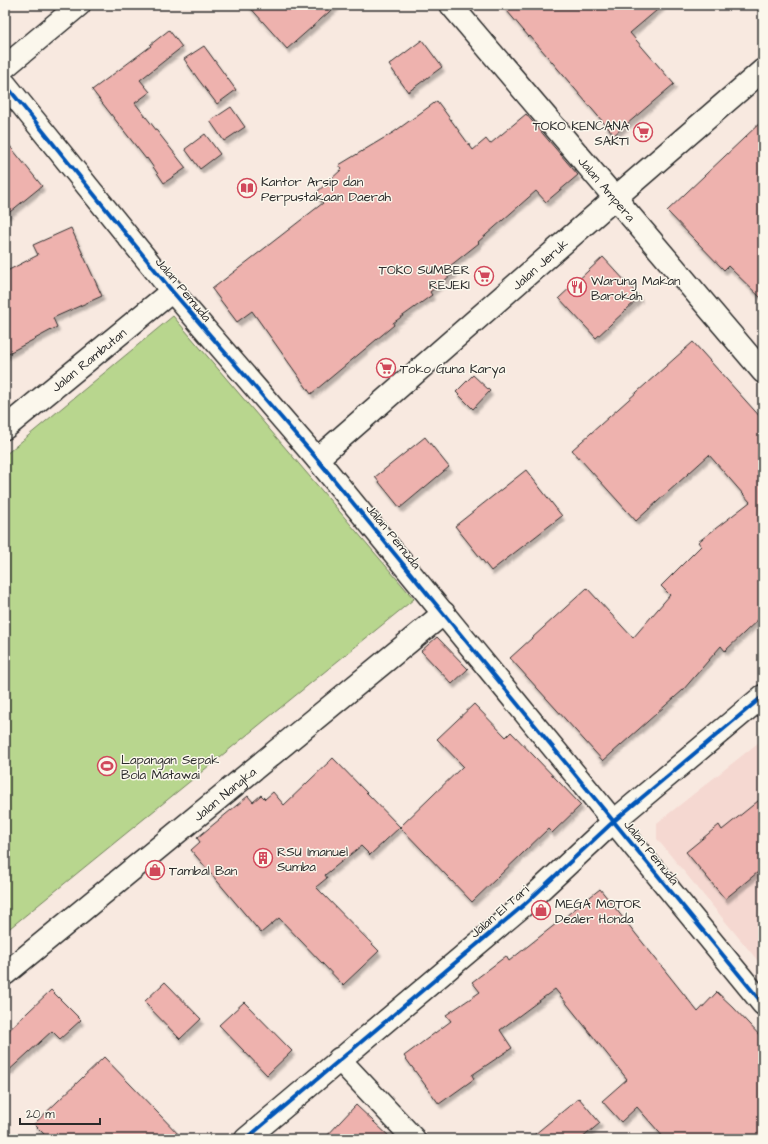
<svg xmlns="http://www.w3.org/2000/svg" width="768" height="1144" font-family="'Architects Daughter',sans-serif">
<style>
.built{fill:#f5d8d1}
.green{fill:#b8d68e;stroke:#72805c}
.building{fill:#eeb2ae;stroke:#2b2b2b;filter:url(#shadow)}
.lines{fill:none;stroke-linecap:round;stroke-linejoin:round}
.minor-casing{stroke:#2b2b2b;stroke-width:25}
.tertiary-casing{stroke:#2b2b2b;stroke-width:25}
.minor{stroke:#fbf7ec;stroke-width:22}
.tertiary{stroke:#fbf7ec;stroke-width:22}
.cycleway-casing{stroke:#fbf7ec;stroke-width:6}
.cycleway{stroke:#0057b8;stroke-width:4}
.labels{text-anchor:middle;stroke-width:3;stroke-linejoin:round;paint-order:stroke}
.poi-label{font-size:13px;fill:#2b2b2b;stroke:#fbf7ec;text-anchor:start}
.street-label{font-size:13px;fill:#2b2b2b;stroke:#fbf7ec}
</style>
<defs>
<filter id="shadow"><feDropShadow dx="2.5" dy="4.5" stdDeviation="1" flood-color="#0004"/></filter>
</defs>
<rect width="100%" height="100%" fill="#f8e9e0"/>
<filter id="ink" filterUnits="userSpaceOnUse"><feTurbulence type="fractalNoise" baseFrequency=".025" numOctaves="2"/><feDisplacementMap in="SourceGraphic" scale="8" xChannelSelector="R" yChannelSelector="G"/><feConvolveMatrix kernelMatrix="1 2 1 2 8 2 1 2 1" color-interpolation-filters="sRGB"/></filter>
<g filter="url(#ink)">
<path class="built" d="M 763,739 L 763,967 L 657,839 L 657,823 Z"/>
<path class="green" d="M 173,316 L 414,599 L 5,932 L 5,455 Z"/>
<g class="building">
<path d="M 248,5 L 337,5 L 287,49 Z"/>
<path d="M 502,5 L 663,5 L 630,33 L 674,84 L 614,135 L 530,36 L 529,37 Z"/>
<path d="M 169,30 L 182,47 L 140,80 L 150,92 L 135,103 L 186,168 L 164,183 L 147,158 L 146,159 L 92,90 L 151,46 L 150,45 Z"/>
<path d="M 422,40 L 442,67 L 408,92 L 389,65 Z"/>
<path d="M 204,46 L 236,90 L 217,104 L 198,79 L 184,59 Z"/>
<path d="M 437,101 L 473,150 L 486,139 L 490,144 L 526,114 L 578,175 L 546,202 L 536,191 L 478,242 L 479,243 L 450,266 L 455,272 L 430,292 L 432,295 L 393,323 L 394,325 L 311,394 L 252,311 L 237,322 L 212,289 L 323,203 L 315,194 L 342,169 L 339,165 L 394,132 Z"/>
<path d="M 231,107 L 245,127 L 224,141 L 210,121 Z"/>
<path d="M 763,120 L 763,300 L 728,266 L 724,270 L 667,211 Z"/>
<path d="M 205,134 L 220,154 L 200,169 L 185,149 Z"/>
<path d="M 5,140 L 42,186 L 5,216 Z"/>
<path d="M 71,228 L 102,296 L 53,318 L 57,327 L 5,355 L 5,272 L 38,255 L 33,245 Z"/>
<path d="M 603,257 L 640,297 L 596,338 L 559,298 Z"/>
<path d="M 693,342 L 763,420 L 763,615 L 725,651 L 721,646 L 683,690 L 603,761 L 510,658 L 587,588 L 633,638 L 670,595 L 661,586 L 701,546 L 698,542 L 750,502 L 709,455 L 636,521 L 572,450 Z"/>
<path d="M 473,375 L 490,391 L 473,409 L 456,392 Z"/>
<path d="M 425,437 L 449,467 L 400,508 L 375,477 Z"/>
<path d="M 526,470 L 562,516 L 491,571 L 455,526 Z"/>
<path d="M 437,637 L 468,669 L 452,684 L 421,651 Z"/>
<path d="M 474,704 L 506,737 L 511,732 L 581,805 L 552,833 L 548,829 L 472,902 L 400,827 L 463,766 L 437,739 Z"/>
<path d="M 333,758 L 400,827 L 370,855 L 361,846 L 325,875 L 327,878 L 316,887 L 379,951 L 343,985 L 279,918 L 261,933 L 191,850 L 200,842 L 197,838 L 248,796 L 253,802 L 261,795 L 265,799 L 273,792 L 284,805 Z"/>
<path d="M 763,797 L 763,868 L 725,899 L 686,852 L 719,825 L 722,830 Z"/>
<path d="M 600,889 L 698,1012 L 717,992 L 733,1007 L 763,1039 L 763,1139 L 665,1139 L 637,1107 L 621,1122 L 602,1101 L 627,1079 L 555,989 L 500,1030 L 512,1048 L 472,1075 L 474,1079 L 439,1104 L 404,1056 L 451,1021 L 446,1015 L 480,992 L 472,982 L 506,956 L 509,961 Z"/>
<path d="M 165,982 L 201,1019 L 180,1039 L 144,1002 Z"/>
<path d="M 51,990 L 81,1020 L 60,1039 L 52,1031 L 5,1074 L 5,1034 Z"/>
<path d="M 244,1002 L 292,1051 L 267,1075 L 219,1025 Z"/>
<path d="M 104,1057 L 183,1139 L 49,1139 L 34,1124 Z"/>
<path d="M 579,1098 L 600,1123 L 581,1139 L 529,1139 Z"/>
<path d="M 356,1105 L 392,1139 L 324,1139 Z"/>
</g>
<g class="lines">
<defs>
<g id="minor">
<path id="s1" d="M 451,5 L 763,372"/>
<path d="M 5,67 L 79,5"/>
<path id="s2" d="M 5,428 L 172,291"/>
<path id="s3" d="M 317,459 L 615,198 L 763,70"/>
<path id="s4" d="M 5,974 L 444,613"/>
<path d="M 339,1059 L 414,1139"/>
</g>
<g id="tertiary">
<path d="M 5,84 L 172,291 L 317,459 L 763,1004"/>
<path d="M 246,1139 L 525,904 L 614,821 L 763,696"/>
</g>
</defs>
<use href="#minor" class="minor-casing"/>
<use href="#tertiary" class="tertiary-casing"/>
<use href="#minor" class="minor"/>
<use href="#tertiary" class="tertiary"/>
<defs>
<g id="cycleway">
<path d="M 5,84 L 172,291 L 317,459 L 763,1004"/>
<path d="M 246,1139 L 525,904 L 614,821 L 763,696"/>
</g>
</defs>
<use href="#cycleway" class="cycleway-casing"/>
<use href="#cycleway" class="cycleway"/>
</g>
</g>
<defs>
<symbol id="supermarket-ring" viewBox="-11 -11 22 22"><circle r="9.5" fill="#fbf7ec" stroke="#d1495b" stroke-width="1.5"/><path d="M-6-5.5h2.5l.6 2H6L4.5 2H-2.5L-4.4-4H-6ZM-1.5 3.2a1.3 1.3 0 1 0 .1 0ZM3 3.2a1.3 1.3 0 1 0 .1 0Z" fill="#d1495b"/></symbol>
<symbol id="library-ring" viewBox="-11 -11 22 22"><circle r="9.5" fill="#fbf7ec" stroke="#d1495b" stroke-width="1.5"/><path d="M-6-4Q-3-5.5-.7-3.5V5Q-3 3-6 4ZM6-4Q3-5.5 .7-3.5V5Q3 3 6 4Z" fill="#d1495b"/></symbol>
<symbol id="restaurant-ring" viewBox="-11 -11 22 22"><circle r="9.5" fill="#fbf7ec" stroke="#d1495b" stroke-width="1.5"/><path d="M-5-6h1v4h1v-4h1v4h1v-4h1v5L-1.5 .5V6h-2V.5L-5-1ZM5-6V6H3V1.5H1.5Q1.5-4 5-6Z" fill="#d1495b"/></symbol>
<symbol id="stadium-ring" viewBox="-11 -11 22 22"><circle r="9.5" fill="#fbf7ec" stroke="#d1495b" stroke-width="1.5"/><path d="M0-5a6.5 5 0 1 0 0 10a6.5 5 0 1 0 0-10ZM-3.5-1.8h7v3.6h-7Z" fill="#d1495b"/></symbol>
<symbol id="building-ring" viewBox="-11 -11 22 22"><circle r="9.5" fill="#fbf7ec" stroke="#d1495b" stroke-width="1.5"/><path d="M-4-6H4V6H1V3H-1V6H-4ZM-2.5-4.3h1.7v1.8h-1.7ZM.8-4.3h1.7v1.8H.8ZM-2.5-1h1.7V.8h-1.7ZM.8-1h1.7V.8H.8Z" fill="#d1495b"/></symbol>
<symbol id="shop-ring" viewBox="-11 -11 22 22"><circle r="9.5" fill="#fbf7ec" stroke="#d1495b" stroke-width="1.5"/><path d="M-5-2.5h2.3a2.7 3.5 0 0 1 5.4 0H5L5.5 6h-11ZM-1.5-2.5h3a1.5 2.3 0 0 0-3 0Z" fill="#d1495b"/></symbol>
</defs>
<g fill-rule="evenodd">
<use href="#supermarket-ring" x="632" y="121" width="22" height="22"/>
<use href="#library-ring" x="236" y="177" width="22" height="22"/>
<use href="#supermarket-ring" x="473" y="265" width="22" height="22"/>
<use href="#restaurant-ring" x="566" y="276" width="22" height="22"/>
<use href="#supermarket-ring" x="375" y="357" width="22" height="22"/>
<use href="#stadium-ring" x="96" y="755" width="22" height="22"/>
<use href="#building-ring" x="252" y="847" width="22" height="22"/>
<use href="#shop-ring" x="144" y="859" width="22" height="22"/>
<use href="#shop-ring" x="530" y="899" width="22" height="22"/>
</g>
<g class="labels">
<g class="poi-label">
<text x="629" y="130" text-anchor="end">TOKO KENCANA<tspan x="629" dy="15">SAKTI</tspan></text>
<text x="261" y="186">Kantor Arsip dan<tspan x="261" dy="15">Perpustakaan Daerah</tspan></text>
<text x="470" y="274" text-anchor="end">TOKO SUMBER<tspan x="470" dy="15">REJEKI</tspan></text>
<text x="591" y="285">Warung Makan<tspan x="591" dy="15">Barokah</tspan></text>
<text x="400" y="373">Toko Guna Karya</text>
<text x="121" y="764">Lapangan Sepak<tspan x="121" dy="15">Bola Matawai</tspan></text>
<text x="277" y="856">RSU Imanuel<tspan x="277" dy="15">Sumba</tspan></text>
<text x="169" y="875">Tambal Ban</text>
<text x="555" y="908">MEGA MOTOR<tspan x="555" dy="15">Dealer Honda</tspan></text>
</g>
<g class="street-label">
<text dy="5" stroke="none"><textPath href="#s1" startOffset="241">Jalan Ampera</textPath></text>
<text dy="5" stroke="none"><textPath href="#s3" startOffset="296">Jalan Jeruk</textPath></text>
<text transform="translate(184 289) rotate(50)" y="5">Jalan Pemuda</text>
<text dy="5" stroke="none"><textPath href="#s2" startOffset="108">Jalan Rambutan</textPath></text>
<text transform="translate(394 536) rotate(51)" y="5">Jalan Pemuda</text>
<text dy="5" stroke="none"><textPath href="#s4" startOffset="284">Jalan Nangka</textPath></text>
<text transform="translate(652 852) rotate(51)" y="5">Jalan Pemuda</text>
<text transform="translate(499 911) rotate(-41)" y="5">Jalan El Tari</text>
</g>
</g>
<rect width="768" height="1144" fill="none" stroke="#fbf7ec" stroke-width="20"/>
<rect x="10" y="10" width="748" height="1124" fill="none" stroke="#2b2b2b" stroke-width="1.5" filter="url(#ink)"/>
<path d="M20 1118v6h80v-6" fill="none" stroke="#2b2b2b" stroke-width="2"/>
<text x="26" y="1118" font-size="12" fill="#2b2b2b" stroke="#fbf7ec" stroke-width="3" paint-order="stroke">20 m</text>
</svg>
